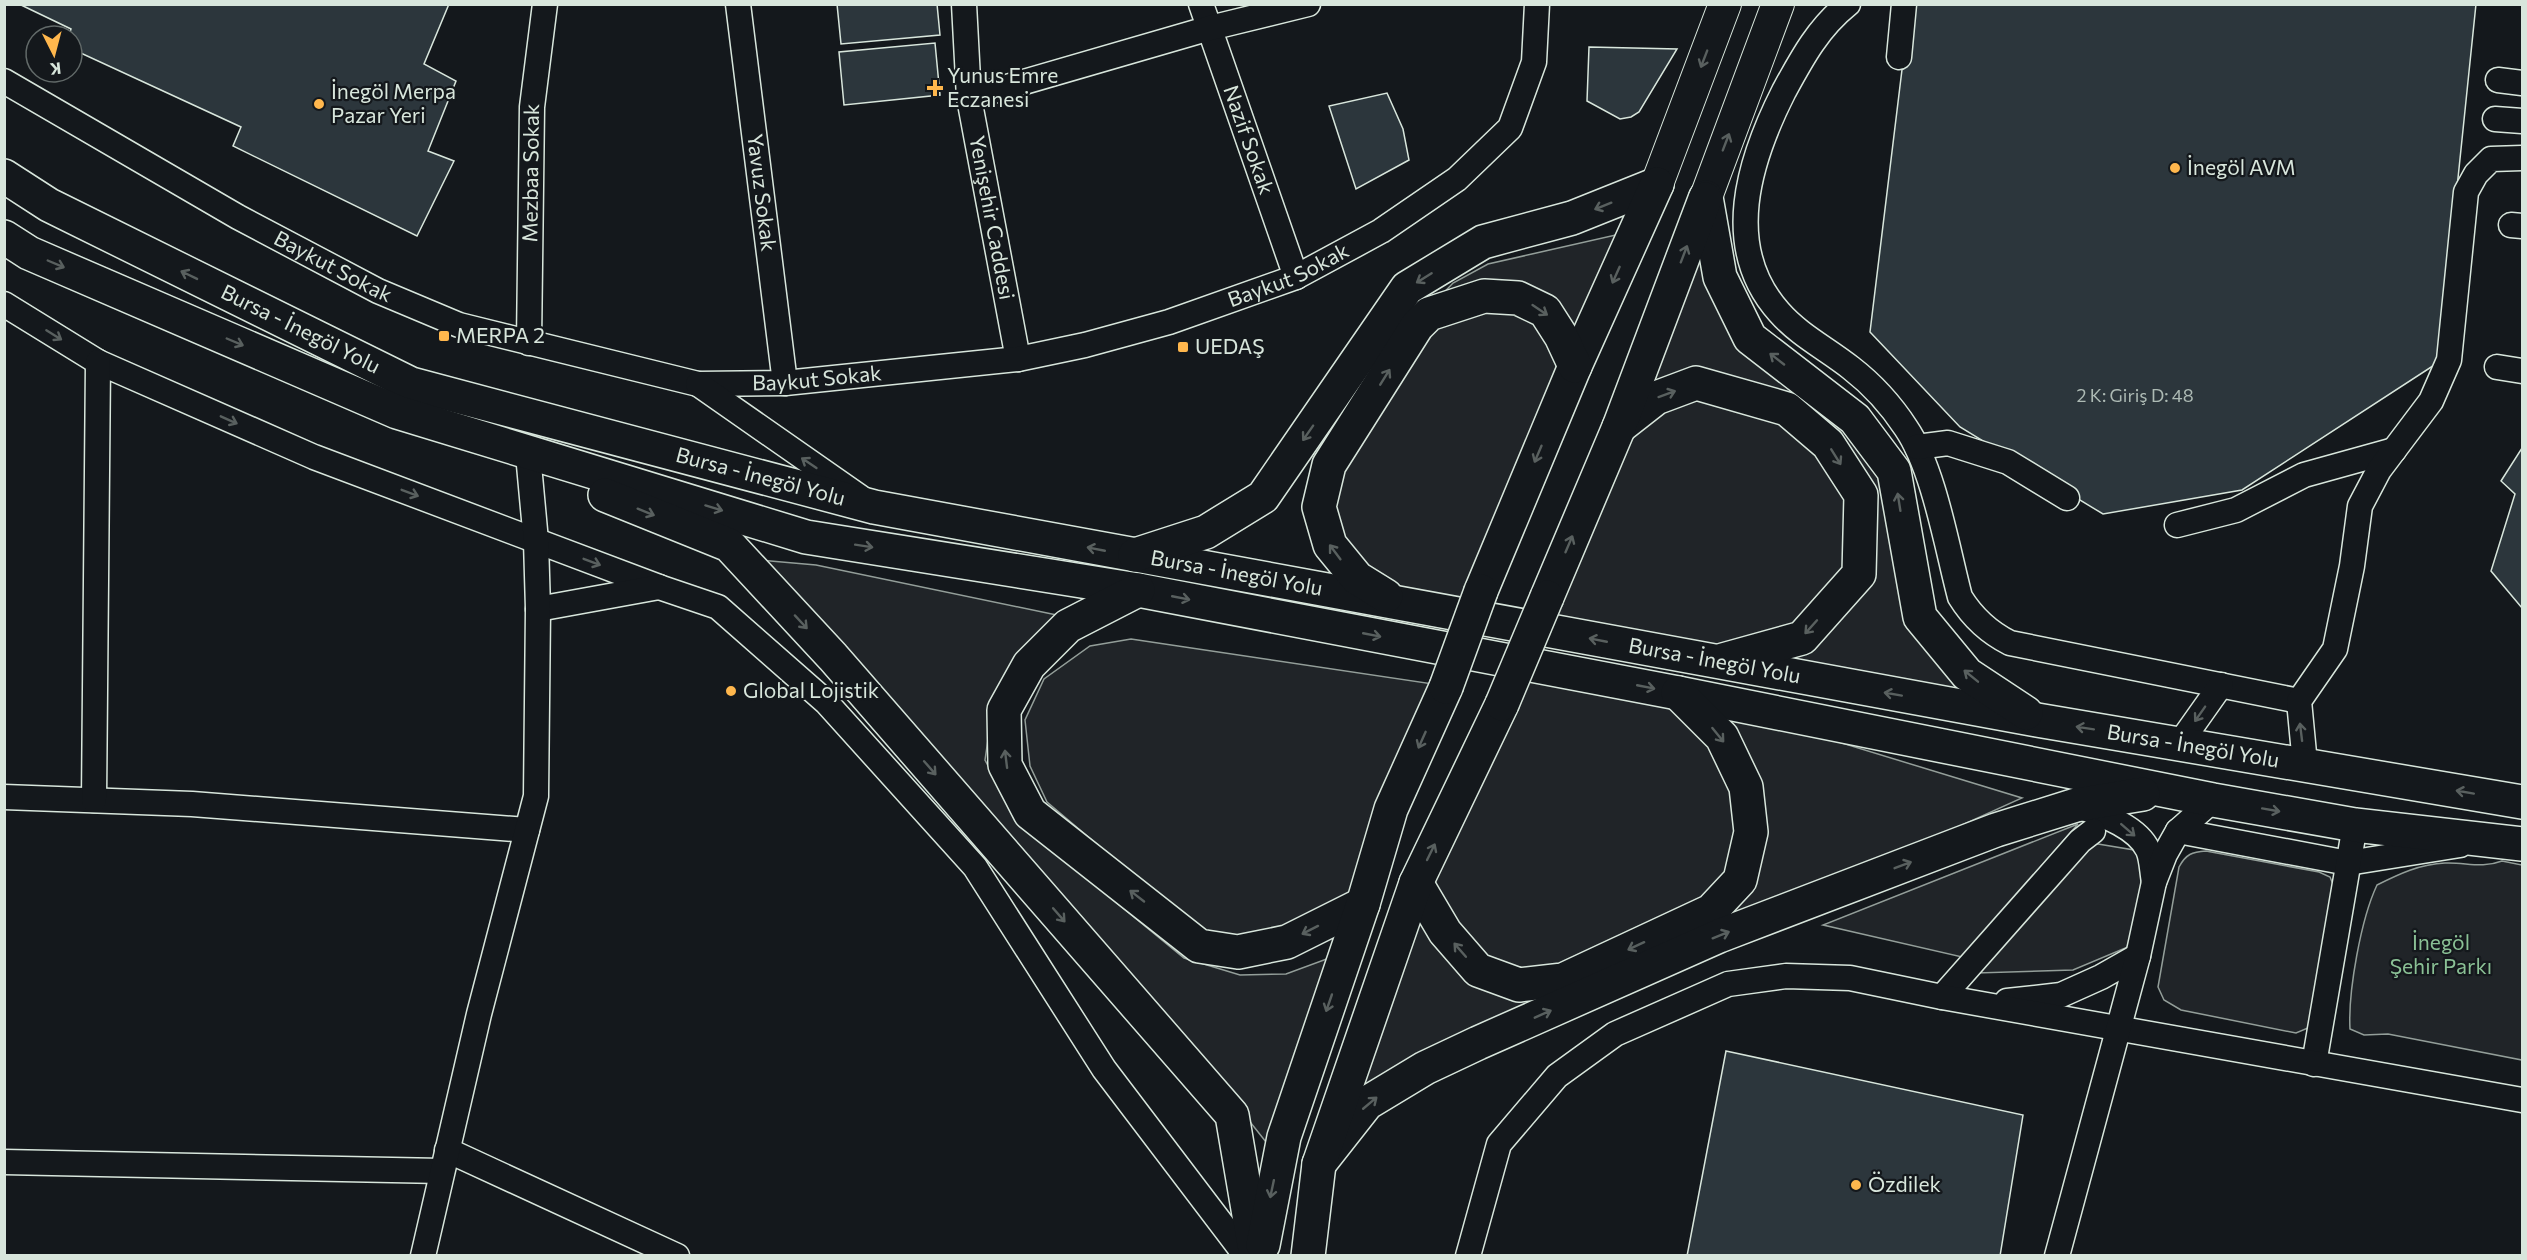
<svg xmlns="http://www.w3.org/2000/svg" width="2527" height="1260" font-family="Commissioner,sans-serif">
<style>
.green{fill:#202428;stroke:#939e99;stroke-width:1.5}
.building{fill:#2c363c;stroke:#d8e6dc;stroke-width:1.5}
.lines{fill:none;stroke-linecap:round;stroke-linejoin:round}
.minor-casing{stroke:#d8e6dc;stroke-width:27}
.major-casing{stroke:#d8e6dc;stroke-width:34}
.highway-casing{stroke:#d8e6dc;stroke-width:36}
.minor{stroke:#14181c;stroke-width:24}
.major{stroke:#14181c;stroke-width:32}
.highway{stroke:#14181c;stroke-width:33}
.highway-bridge-casing{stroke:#d8e6dc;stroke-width:36;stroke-linecap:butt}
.highway-bridge{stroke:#14181c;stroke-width:33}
.oneway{stroke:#59605f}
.poi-dot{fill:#ffb74d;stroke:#14181c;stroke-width:2}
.labels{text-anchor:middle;stroke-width:4.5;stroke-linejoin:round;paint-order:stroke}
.number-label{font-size:18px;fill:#adbab4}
.poi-label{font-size:21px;fill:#d8e6dc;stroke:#14181c;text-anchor:start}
.street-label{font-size:21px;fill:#d8e6dc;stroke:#14181c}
.park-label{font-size:21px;fill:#8ac095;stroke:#14181c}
</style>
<rect width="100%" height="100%" fill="#14181c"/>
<g class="green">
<path d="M 1706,197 L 1750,338 L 1894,471 L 1920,617 L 2037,720 L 1532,631 Z"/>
<path d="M 1620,234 L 1582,337 L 1548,300 L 1431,306 L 1453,283 L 1488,264 Z"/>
<path d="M 1518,298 L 1575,366 L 1471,618 L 1396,602 L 1330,545 L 1329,465 L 1417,326 Z"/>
<path d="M 758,560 L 816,565 L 1071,618 L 993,705 L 985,760 L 1017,821 L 1184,958 L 1240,975 L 1286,974 L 1332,957 L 1266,1142 L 1173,1025 Z"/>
<path d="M 1131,639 L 1440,685 L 1353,894 L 1286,928 L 1241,940 L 1203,934 L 1047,802 L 1030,766 L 1025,720 L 1044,679 L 1090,646 Z"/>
<path d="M 1517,666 L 1678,693 L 2022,798 L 1425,1068 L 1319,1164 Z"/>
<path d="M 2078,824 L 1962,957 L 1823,925 Z"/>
<path d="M 2092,843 L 2140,851 L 2147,879 L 2135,944 L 2073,970 L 1977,973 Z"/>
<path d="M 2206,851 L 2319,872 L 2330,877 L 2335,889 L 2308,1028 L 2296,1033 L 2181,1010 L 2164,1000 L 2158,987 L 2179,867 C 2186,854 2192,852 2206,851 Z"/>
<path d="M 2502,861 L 2522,865 L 2522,1060 L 2388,1034 L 2364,1035 L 2350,1029 C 2348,991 2361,919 2377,885 C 2399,874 2420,864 2445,863 C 2466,862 2481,869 2502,861 Z"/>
</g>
<g class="building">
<path d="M 19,4 L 449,4 L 424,64 L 456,81 L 428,151 L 454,161 L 417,236 L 233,146 L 241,127 L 72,49 L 72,36 L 69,36 L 71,29 Z"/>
<path d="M 837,4 L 937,4 L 940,35 L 841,44 Z"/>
<path d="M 1910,4 L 2476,4 L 2439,362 L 2242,490 L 2103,514 L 1960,427 L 1870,332 Z"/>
<path d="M 935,43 L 940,95 L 844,105 L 839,52 Z"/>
<path d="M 1589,47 L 1677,49 L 1639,112 L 1631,117 L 1620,119 L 1587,101 Z"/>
<path d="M 1387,93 L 1403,129 L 1409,160 L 1356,189 L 1329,106 Z"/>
<path d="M 2522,448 L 2522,608 L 2491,571 L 2515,494 L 2501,481 Z"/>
<path d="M 1726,1051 L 2023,1115 L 2000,1256 L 1687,1256 Z"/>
</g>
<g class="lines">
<defs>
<g id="minor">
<path id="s1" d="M 738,4 L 785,383"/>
<path id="s2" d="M 964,4 L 969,98 L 1018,359"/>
<path id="s3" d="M 1201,4 L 1296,277"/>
<path d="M 1848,4 C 1818,28 1802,58 1784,91 C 1749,160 1721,247 1779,312 C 1799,335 1827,349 1851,368 C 1873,385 1891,405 1906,428 C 1934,469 1947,548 1960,597 C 1973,618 1988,632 2010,643 L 2299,701"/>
<path d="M 1899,57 L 1904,4"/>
<path d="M 2498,80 L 2522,83"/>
<path id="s4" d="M 4,81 L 238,217 L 378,291 L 459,325 L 698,384 L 785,383 L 1018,359 L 1085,345 L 1169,322 L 1296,277 L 1381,231 L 1457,179 L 1510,128 L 1534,62 L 1537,4"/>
<path d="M 969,98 L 1210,28 L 1308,4"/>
<path d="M 2495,119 L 2522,121"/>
<path d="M 2511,225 L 2522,226"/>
<path d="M 4,304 L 98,362 L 314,457 L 659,587"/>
<path id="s5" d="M 529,343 L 532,107 L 545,4"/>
<path d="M 2497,367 L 2522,371"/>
<path d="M 698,384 L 860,497"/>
<path d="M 1917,447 L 1948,443 L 2008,462 L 2067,498"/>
<path d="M 2177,525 L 2236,510 L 2304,475 L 2394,450"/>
<path d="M 538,609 L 659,587 L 718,607 L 826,702 L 975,867 L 1104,1069 L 1246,1256"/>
<path d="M 2180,743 L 2221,685"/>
<path d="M 2305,764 L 2299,701 L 2335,649 L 2352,566 L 2360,506 L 2379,470 L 2431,401 L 2449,360 L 2466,192 L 2476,174 L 2491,159 L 2522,158"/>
<path d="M 4,797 L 192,804 L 527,830"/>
<path d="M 94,800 L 98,362"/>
<path d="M 2078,806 C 2100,814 2137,826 2148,850 C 2152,859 2152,872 2154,882"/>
<path d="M 2178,831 L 2348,863 L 2460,845"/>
<path d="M 1942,997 L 2080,841 L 2093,831"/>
<path d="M 2007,1001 L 2061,995 L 2101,977 L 2138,956"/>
<path d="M 2314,1064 L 2355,825"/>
<path d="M 447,1150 L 677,1256"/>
<path d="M 4,1162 L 442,1171"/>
<path d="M 423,1256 L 479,1014 L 536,796 L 538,609 L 536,541 L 529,465"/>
<path d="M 1468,1256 L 1499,1144 L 1557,1076 L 1615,1034 L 1728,984 L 1786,976 L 1850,978 L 1942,997 L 2522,1100"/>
<path d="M 2057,1256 L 2138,956 L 2154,882 L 2165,854 L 2178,831 L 2213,800"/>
</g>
<g id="major">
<path d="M 1657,184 L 1725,4"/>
<path d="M 1706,197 L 1778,4"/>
</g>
<g id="highway">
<path id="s6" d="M 4,176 L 49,205 L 411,384 L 874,507 L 2037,720 L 2522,802"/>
<path d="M 1706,197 L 1720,277 L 1750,338 L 1855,419 L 1894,471 L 1920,617 L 1967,674 L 2026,713"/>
<path d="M 4,237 L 29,253 L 397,412 L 806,537 L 1138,590 L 1678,693 L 2213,800 L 2355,825 L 2522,844"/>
<path d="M 1619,427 L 1656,398 L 1696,383 L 1787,409 L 1828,444 L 1861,495 L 1859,574 L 1802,638 L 1723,660"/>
<path d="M 605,495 L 729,545 L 833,657 L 1232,1115 L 1256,1256"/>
<path d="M 1135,555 L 1206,532 L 1263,497 L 1407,288 L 1483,242 L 1572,218 L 1657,184"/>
<path d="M 1138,590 L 1068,626 L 1029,665 L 1004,710 L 1005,765 L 1030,813 L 1199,946 L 1238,952 L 1287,942 L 1363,904"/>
<path d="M 1481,591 L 1575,366 L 1657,184"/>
<path d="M 1386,596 L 1357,578 L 1330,545 L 1319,507 L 1329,465 L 1417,326 L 1429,314 L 1484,296 L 1518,298 L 1545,311 L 1561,336 L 1575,366"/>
<path d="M 1547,597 L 1619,427 L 1705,199"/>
<path d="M 1416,883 L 1445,932 L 1478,970 L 1519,985 L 1563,980 L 1711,911 L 1740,880 L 1751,832 L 1746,787 L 1722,737 L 1678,693"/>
<path d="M 1319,1164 L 1367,1103 L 1425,1068 L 1478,1043 L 1719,936 L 1996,830 L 2076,805 L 2143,794"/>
<path d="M 1263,1245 L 1284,1137 L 1363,904 L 1391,809 L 1446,687"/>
<path d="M 1308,1256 L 1319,1164 L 1416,883 L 1502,704"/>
</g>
</defs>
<use href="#minor" class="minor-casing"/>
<use href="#major" class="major-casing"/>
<use href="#highway" class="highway-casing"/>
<use href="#minor" class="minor"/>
<use href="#major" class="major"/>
<use href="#highway" class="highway"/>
<defs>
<g id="highway-bridge">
<path d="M 1446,687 L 1481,591"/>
<path d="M 1502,704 L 1547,597"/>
</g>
</defs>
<use href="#highway-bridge" class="highway-bridge-casing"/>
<use href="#highway-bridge" class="highway-bridge"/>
</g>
<defs><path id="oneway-shaft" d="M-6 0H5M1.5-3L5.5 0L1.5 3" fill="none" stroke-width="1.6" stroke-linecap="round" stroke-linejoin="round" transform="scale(1.5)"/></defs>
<g class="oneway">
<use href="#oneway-shaft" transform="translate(1704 59) rotate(111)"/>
<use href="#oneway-shaft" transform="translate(1726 142) rotate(-69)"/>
<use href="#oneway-shaft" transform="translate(1603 206) rotate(158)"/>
<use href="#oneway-shaft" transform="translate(1684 254) rotate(-69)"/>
<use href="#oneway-shaft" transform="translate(56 264) rotate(23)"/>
<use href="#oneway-shaft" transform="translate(189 275) rotate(-154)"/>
<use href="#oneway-shaft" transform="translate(1616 275) rotate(114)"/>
<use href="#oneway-shaft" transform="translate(1424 278) rotate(148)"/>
<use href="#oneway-shaft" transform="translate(1540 310) rotate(34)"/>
<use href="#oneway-shaft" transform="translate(54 335) rotate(32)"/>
<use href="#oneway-shaft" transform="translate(235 342) rotate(23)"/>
<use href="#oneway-shaft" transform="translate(1777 359) rotate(-142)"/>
<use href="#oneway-shaft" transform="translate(1385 377) rotate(-58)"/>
<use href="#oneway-shaft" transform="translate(1667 394) rotate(-20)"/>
<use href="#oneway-shaft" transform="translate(229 420) rotate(24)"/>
<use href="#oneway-shaft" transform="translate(1308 433) rotate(125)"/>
<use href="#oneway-shaft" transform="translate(1538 454) rotate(113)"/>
<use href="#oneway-shaft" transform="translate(1836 457) rotate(58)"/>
<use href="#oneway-shaft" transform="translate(809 463) rotate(-146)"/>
<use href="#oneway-shaft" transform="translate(410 493) rotate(21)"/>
<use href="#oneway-shaft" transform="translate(1899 502) rotate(-99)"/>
<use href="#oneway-shaft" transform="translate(714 508) rotate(17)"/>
<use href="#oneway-shaft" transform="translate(646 512) rotate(22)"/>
<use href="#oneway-shaft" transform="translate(1569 544) rotate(-67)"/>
<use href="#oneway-shaft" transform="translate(864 546) rotate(9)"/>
<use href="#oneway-shaft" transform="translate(1096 549) rotate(-169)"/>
<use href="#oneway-shaft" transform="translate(1335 552) rotate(-127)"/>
<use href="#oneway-shaft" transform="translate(592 562) rotate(21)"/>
<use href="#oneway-shaft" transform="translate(1181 598) rotate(11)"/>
<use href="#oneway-shaft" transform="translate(801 622) rotate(47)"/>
<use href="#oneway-shaft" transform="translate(1811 627) rotate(132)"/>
<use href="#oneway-shaft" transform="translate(1372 635) rotate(11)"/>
<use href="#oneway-shaft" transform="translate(1598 640) rotate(-169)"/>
<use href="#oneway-shaft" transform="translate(1971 676) rotate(-141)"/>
<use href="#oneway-shaft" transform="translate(1646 687) rotate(11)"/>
<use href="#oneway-shaft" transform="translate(1893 694) rotate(-170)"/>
<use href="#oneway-shaft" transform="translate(2200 714) rotate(125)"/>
<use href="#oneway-shaft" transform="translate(2085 728) rotate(-171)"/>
<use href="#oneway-shaft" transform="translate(2301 732) rotate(-97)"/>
<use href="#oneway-shaft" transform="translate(1718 735) rotate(51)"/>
<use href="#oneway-shaft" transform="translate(1422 740) rotate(114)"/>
<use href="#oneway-shaft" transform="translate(1006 759) rotate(-97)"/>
<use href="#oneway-shaft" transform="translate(930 768) rotate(49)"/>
<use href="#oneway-shaft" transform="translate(2465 792) rotate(-170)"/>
<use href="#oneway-shaft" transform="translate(2271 810) rotate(10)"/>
<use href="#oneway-shaft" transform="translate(2128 830) rotate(41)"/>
<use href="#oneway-shaft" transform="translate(1431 852) rotate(-64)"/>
<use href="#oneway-shaft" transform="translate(1903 865) rotate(-21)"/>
<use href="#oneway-shaft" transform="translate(1137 896) rotate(-142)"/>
<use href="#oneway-shaft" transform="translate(1059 915) rotate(49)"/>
<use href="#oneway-shaft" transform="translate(1310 930) rotate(153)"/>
<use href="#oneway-shaft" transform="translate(1721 935) rotate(-22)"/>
<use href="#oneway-shaft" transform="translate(1636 946) rotate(155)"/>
<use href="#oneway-shaft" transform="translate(1460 950) rotate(-131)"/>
<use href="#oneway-shaft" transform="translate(1329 1003) rotate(109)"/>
<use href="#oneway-shaft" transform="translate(1543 1014) rotate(-24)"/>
<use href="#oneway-shaft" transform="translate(1370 1103) rotate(-40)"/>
<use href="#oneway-shaft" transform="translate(1272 1189) rotate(102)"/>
</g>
<g class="poi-dot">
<path d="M932 79h6v6h6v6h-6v6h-6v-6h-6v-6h6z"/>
<circle cx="319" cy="104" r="6"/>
<circle cx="2175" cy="168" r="6"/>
<rect x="438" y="330" width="12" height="12" rx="3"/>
<rect x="1177" y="341" width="12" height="12" rx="3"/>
<circle cx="731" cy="691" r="6"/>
<circle cx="1856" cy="1185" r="6"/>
</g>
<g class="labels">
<g class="number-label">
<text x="2135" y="402">2 K: Giriş D: 48</text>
</g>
<g class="poi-label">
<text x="947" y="83">Yunus Emre<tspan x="947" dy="24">Eczanesi</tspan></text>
<text x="331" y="99">İnegöl Merpa<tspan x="331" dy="24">Pazar Yeri</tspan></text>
<text x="2187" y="175">İnegöl AVM</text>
<text x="456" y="343">MERPA 2</text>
<text x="1195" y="354">UEDAŞ</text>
<text x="743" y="698">Global Lojistik</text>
<text x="1868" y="1192">Özdilek</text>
</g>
<g class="street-label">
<text dy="7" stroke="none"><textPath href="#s3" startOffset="144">Nazif Sokak</textPath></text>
<text dy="7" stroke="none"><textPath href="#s5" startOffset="170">Mezbaa Sokak</textPath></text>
<text dy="7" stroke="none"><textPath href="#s1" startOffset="190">Yavuz Sokak</textPath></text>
<text dy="7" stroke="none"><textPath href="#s2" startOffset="216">Yenişehir Caddesi</textPath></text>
<text dy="7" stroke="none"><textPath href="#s4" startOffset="378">Baykut Sokak</textPath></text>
<text dy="7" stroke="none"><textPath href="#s4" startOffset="1368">Baykut Sokak</textPath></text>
<text dy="7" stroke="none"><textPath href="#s6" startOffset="334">Bursa - İnegöl Yolu</textPath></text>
<text dy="7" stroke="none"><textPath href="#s4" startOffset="882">Baykut Sokak</textPath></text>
<text dy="7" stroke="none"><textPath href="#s6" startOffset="819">Bursa - İnegöl Yolu</textPath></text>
<text dy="7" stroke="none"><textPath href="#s6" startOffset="1305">Bursa - İnegöl Yolu</textPath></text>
<text dy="7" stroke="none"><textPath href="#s6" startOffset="1791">Bursa - İnegöl Yolu</textPath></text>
<text dy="7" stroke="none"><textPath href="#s6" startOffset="2277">Bursa - İnegöl Yolu</textPath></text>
</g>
<g class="park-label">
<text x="2441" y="950">İnegöl<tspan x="2441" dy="24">Şehir Parkı</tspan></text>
</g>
</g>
<rect width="2527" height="1260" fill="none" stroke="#d8e6dc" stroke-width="12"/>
<g transform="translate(54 54) rotate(174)"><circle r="28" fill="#14181c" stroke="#626a69" stroke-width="1.5"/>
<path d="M0-4.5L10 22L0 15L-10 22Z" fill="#ffb74d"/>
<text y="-9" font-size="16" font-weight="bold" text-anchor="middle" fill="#d8e6dc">K</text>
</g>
</svg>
